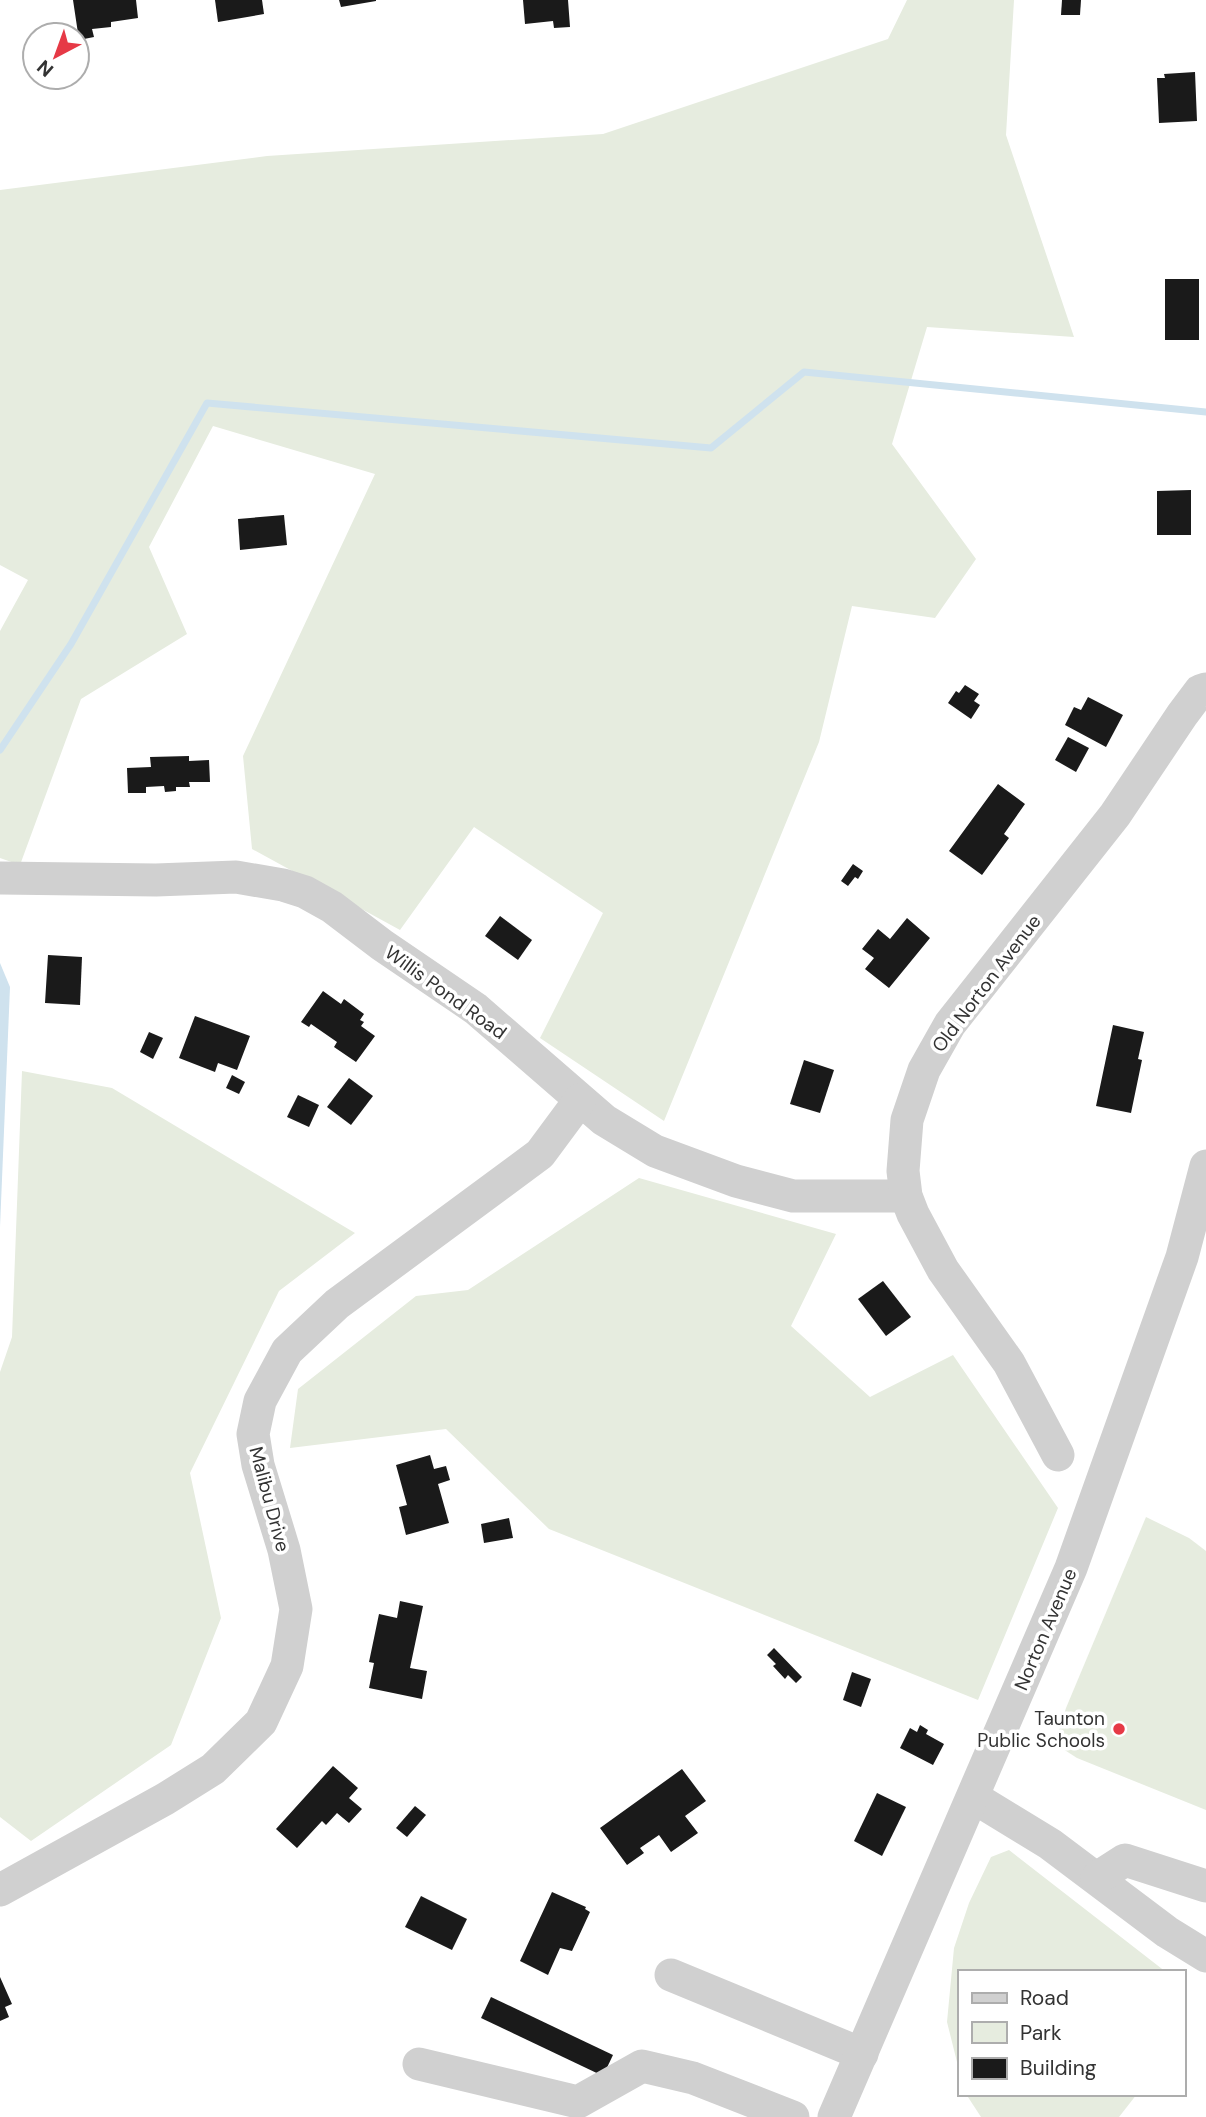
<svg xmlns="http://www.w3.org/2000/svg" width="1206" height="2117" font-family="'DM Sans',sans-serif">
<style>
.green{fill:#e6ecdf}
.water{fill:#cfe2ee}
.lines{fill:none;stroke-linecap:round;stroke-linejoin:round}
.stream{stroke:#cfe2ee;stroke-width:7}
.building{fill:#1a1a1a}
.minor{stroke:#d0d0d0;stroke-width:33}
.poi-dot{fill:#e63946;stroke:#fff;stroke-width:2.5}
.labels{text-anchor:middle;stroke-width:7;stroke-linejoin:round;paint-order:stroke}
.street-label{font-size:19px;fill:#333;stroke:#fff}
.poi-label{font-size:19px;fill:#333;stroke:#fff;text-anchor:end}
</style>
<rect width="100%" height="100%" fill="#fff"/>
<g class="green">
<path d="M 907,0 L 1014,0 L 1006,135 L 1074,337 L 927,327 L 892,444 L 976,559 L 935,618 L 852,606 L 819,742 L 664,1121 L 540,1038 L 603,913 L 474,827 L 400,930 L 252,849 L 243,756 L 375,474 L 213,426 L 149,547 L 187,634 L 81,699 L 20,865 L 0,858 L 0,631 L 28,580 L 0,565 L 0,190 L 267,156 L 603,134 L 888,39 Z"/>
<path d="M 22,1071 L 112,1088 L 355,1233 L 279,1291 L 190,1473 L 221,1618 L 171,1745 L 31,1841 L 0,1817 L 0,1372 L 12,1337 Z"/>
<path d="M 639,1178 L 836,1234 L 791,1326 L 870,1397 L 953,1355 L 1058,1508 L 978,1700 L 549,1529 L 446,1429 L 290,1448 L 298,1389 L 416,1296 L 468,1290 Z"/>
<path d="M 1146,1517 L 1189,1538 L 1206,1551 L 1206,1810 L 1077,1758 L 1060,1747 L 1059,1730 L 1066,1708 Z"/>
<path d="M 1009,1850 L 1166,1972 L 959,1972 L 959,2070 L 947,2022 L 954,1948 L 969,1903 L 991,1857 Z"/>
<path d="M 966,2094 L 1137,2094 L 1119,2117 L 981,2117 Z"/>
</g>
<path class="water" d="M 0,963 L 10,987 L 0,1227 Z"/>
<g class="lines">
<path class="stream" d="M 0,750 L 71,644 L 207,403 L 711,448 L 804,372 L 1206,412"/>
</g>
<g class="building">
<path d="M 73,0 L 136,0 L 138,18 L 111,22 L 111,27 L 92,29 L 94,37 L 79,40 Z"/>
<path d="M 215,0 L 262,0 L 264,14 L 218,22 Z"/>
<path d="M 339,0 L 376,0 L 376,1 L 341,7 Z"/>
<path d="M 523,0 L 568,0 L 570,27 L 554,28 L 553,21 L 525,24 Z"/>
<path d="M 1062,0 L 1081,0 L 1080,15 L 1061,15 Z"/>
<path d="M 1195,72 L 1197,121 L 1159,123 L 1157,78 L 1165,78 L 1164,74 Z"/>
<rect x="1165" y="279" width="34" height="61"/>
<path d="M 1191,490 L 1191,535 L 1157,535 L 1157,491 Z"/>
<path d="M 284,515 L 287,545 L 240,550 L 238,519 Z"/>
<path d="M 965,685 L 979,694 L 974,701 L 980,705 L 971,719 L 948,703 L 956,691 L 959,693 Z"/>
<path d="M 1088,697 L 1123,715 L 1106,747 L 1065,725 L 1074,707 L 1081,710 Z"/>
<path d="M 1068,737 L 1089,748 L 1076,772 L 1055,760 Z"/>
<path d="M 189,756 L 189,761 L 209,760 L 210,782 L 189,782 L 190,787 L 176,787 L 176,791 L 165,792 L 164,786 L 146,787 L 146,793 L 128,793 L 127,768 L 151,767 L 150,757 Z"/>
<path d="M 998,784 L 1025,804 L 1004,834 L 1009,838 L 982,875 L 949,851 Z"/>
<path d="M 853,864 L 863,871 L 858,879 L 855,877 L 848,886 L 841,881 Z"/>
<path d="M 500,916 L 532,940 L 518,960 L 485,936 Z"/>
<path d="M 907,918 L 930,938 L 889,988 L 865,969 L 874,958 L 862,949 L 878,929 L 890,939 Z"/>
<path d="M 48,955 L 82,957 L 80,1005 L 45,1003 Z"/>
<path d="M 323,991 L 341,1004 L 344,999 L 364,1014 L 360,1020 L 364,1022 L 361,1026 L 375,1036 L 356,1062 L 334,1047 L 337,1042 L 311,1024 L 309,1027 L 301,1022 Z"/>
<path d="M 195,1016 L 250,1036 L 237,1070 L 218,1063 L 215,1072 L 179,1058 Z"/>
<path d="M 1113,1025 L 1144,1032 L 1138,1059 L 1142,1060 L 1131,1113 L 1096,1106 Z"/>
<path d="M 149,1032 L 163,1038 L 153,1059 L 140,1052 Z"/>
<path d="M 804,1060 L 834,1070 L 820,1113 L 790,1104 Z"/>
<path d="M 232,1075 L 245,1082 L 239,1094 L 226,1088 Z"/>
<path d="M 349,1078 L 373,1096 L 351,1125 L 327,1107 Z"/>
<path d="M 298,1095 L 319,1105 L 309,1127 L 287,1117 Z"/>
<path d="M 883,1281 L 911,1317 L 886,1336 L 858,1299 Z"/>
<path d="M 430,1455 L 434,1469 L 446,1466 L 450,1480 L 438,1484 L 449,1523 L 406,1535 L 399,1507 L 407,1505 L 396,1465 Z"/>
<path d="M 509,1518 L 513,1538 L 484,1543 L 481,1524 Z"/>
<path d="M 400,1601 L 423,1606 L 410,1668 L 427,1671 L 422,1699 L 369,1688 L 374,1663 L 369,1662 L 379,1614 L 397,1618 Z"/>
<path d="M 774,1648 L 802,1677 L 796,1683 L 788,1675 L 785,1679 L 773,1666 L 776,1664 L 767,1655 Z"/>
<path d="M 852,1672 L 871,1679 L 861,1707 L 843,1700 Z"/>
<path d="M 920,1725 L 928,1730 L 926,1734 L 944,1744 L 933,1765 L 900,1748 L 910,1728 L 917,1732 Z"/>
<path d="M 333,1766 L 358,1788 L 349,1798 L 362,1809 L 349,1823 L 337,1813 L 326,1825 L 322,1821 L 297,1848 L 276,1829 Z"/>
<path d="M 682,1769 L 706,1801 L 685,1816 L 698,1833 L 671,1852 L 659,1835 L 640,1848 L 644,1853 L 627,1865 L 600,1828 Z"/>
<path d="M 877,1793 L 906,1807 L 882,1856 L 854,1841 Z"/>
<path d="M 415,1806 L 426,1815 L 407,1837 L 396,1828 Z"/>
<path d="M 552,1892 L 586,1907 L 585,1909 L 590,1912 L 572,1951 L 560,1948 L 548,1975 L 520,1961 Z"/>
<path d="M 421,1896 L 467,1919 L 452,1950 L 405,1927 Z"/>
<path d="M 0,1977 L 12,2004 L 5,2007 L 9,2017 L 0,2021 Z"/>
<path d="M 491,1997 L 613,2055 L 603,2076 L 481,2018 Z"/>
</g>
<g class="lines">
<g class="minor">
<path d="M 0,878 L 156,880 L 236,877 L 283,885 L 305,892 L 332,907 L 382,945 L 476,1009 L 604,1120 L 655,1151 L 736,1181 L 793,1196 L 906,1196"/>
<path d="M 1058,1455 L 1009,1363 L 943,1270 L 913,1214 L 906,1196 L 903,1171 L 907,1120 L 924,1070 L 950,1024 L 1115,815 L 1182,715 L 1200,691 L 1206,689"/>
<path d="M 973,1797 L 1050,1844 L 1167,1932 L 1206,1956"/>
<path d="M 1097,1878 L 1125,1860 L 1206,1886"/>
<path d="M 0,1890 L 165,1799 L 213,1769 L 261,1722 L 287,1666 L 296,1609 L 284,1550 L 258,1465 L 253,1434 L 260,1401 L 287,1351 L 337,1304 L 540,1154 L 580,1100"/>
<path d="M 671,1975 L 862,2054"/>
<path d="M 419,2064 L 578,2102 L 642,2066 L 693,2078 L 793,2117"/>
<path d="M 834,2117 L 1071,1568 L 1182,1257 L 1206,1166"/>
</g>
</g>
<circle class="poi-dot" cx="1119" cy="1729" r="7"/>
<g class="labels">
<g class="street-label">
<text transform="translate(986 983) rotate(-53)" y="7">Old Norton Avenue</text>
<text transform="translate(446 992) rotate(36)" y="7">Willis Pond Road</text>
<text transform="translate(270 1499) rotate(75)" y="7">Malibu Drive</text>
<text transform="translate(1045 1629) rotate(-67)" y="7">Norton Avenue</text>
</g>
<g class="poi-label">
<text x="1105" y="1725">Taunton<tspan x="1105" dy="22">Public Schools</tspan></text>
</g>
</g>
<rect x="958" y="1970" width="228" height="126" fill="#ffffff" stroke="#adadad" stroke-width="2"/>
<rect x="972" y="1993" width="35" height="10" fill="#d0d0d0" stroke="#adadad" stroke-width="2"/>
<text x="1020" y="2005" font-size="21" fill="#333333">Road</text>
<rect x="972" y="2022" width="35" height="21" fill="#e6ecdf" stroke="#adadad" stroke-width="2"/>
<text x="1020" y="2040" font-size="21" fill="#333333">Park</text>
<rect x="972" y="2058" width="35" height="21" fill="#1a1a1a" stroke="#adadad" stroke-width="2"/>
<text x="1020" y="2075" font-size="21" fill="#333333">Building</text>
<g transform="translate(56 56) rotate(221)"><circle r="33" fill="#ffffff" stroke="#adadad" stroke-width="2"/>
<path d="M0-5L12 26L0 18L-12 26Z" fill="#e63946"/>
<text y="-10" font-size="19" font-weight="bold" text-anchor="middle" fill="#333333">N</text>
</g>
</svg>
